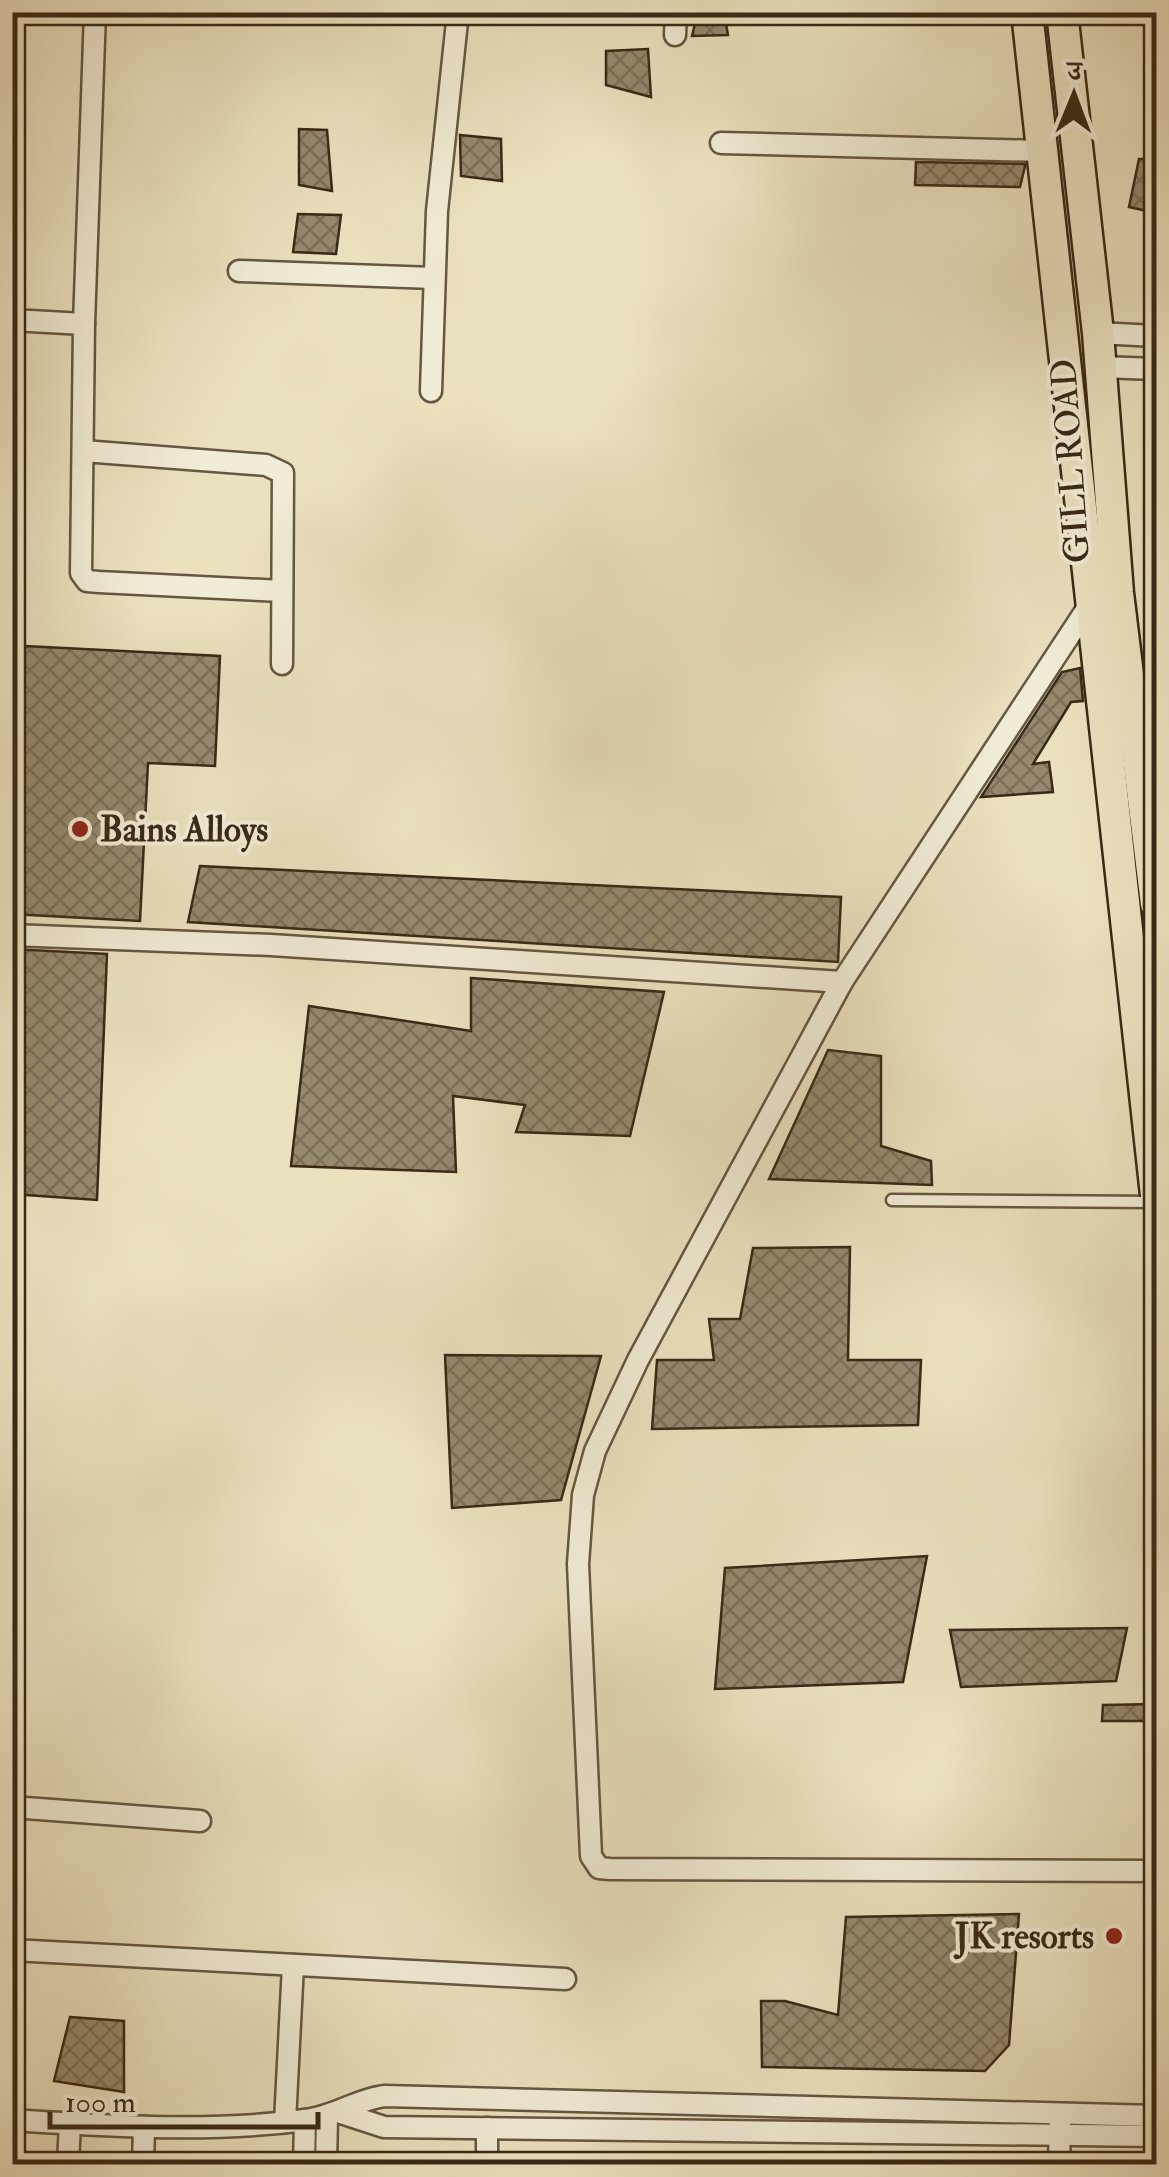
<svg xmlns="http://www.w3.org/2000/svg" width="1169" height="2177" font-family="'IM FELL Double Pica','Noto Serif Devanagari',serif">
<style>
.building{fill:url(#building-cross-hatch);stroke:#392916;stroke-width:2.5}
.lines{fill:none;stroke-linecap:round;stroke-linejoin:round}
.service-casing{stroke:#655740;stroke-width:15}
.minor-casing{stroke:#655740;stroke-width:25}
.primary-casing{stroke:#392916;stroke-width:35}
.service{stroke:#f1ecd5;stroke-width:10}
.minor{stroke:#f1ecd5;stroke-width:20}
.primary{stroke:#eae1bf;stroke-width:30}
.poi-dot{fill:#8f2418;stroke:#f1ecd5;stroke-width:4}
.labels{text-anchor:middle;stroke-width:8;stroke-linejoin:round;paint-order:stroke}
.street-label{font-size:35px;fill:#392916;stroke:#f1ecd5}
.poi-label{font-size:35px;font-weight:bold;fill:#392916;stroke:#f1ecd5;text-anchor:start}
</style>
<defs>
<pattern id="building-cross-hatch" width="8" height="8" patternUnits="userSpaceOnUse" patternTransform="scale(2.5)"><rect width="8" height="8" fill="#95896e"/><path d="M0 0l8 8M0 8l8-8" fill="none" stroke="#7b7059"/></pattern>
</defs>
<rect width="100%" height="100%" fill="#eae1bf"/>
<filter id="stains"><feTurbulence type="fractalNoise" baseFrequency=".002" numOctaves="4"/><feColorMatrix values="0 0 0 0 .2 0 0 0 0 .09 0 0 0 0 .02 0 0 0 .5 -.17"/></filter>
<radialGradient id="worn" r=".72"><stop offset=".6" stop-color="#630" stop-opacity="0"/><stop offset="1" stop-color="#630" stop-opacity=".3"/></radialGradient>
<g class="building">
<path d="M 698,12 L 724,12 L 728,35 L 692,36 Z"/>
<path d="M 648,49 L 651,97 L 606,85 L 606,51 Z"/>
<path d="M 299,129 L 327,130 L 332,191 L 299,185 Z"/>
<path d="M 460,135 L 501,139 L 502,181 L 461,176 Z"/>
<path d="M 1139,159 L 1156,159 L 1156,213 L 1129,207 Z"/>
<path d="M 916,162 L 1025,164 L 1025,166 L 1020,187 L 915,185 Z"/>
<path d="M 298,214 L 341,215 L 336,254 L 293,252 Z"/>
<path d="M 25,646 L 220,656 L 215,766 L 148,763 L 140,921 L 12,914 Z"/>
<path d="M 1080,668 L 1083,701 L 1071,702 L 1033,764 L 1049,762 L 1053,792 L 981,797 L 1062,672 Z"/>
<path d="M 200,866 L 841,897 L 838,962 L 188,922 Z"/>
<path d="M 12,949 L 107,954 L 97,1200 L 12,1194 Z"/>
<path d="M 471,978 L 664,992 L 630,1136 L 516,1132 L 525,1105 L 453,1096 L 456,1172 L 291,1166 L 309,1006 L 471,1031 Z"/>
<path d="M 828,1050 L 881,1056 L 881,1146 L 931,1161 L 932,1185 L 769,1179 Z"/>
<path d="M 850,1247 L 848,1360 L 921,1360 L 918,1425 L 652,1429 L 657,1360 L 714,1360 L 709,1319 L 740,1319 L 753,1248 Z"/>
<path d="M 445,1355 L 601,1356 L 561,1500 L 452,1508 Z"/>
<path d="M 927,1556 L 903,1682 L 715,1689 L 725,1568 Z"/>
<path d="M 1127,1628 L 1116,1681 L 961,1687 L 950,1630 Z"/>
<path d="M 1156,1704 L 1156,1721 L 1102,1721 L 1103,1705 Z"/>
<path d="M 1019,1914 L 1009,2045 L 985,2071 L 762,2067 L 761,2001 L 785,2001 L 838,2015 L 846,1917 Z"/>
<path d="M 70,2017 L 124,2021 L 124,2092 L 54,2081 Z"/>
</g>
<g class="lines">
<defs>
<path id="service" d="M 892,1200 L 1156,1202"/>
<g id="minor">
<path d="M 95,12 L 84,324 L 81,573 L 87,581 L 99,582 L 282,591"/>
<path d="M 675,35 L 676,12"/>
<path d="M 721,143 L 1042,151"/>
<path d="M 239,271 L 434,278"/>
<path d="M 12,320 L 84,324"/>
<path d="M 1098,333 L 1156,336"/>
<path d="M 1101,367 L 1156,369"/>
<path d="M 431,391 L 437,211 L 458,12"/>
<path d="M 83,451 L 266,465 L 283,473 L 282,664"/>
<path d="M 12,935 L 271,945 L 842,982 L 638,1360 L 595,1451 L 583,1495 L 578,1564 L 591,1856 L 599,1868 L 610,1869 L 1156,1871"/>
<path d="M 842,982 L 1092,601"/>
<path d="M 12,1807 L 200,1821"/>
<path d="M 12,1950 L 565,1979"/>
<path d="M 341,2113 L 384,2127 L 1156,2136"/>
<path d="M 12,2120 C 109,2126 209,2133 305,2120 C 334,2117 357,2099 385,2096 L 1156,2116"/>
<path d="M 285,2122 L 293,1965"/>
<path d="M 68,2164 L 70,2123"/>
<path d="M 143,2164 L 144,2127"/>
<path d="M 304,2164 L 305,2120"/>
<path d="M 326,2164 L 327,2117"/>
<path d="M 487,2164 L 487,2128"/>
<path d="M 1059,2164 L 1060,2122"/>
</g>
<g id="primary">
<path d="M 1027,12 L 1156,1195"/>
<path d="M 1062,12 L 1098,333 L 1118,593 L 1156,904"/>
</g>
</defs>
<use href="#service" class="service-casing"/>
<use href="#minor" class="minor-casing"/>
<use href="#primary" class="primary-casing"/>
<use href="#service" class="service"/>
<use href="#minor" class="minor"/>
<use href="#primary" class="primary"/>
</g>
<g class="poi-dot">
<circle cx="80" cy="829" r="10"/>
<circle cx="1114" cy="1936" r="10"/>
</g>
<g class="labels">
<g class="street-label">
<text transform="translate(1070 461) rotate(-94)" y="12">GILL ROAD</text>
</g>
<g class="poi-label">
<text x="100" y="841">Bains Alloys</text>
<text x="1094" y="1948" text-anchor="end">JK resorts</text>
</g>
</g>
<rect width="1169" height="2177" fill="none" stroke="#eae1bf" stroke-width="50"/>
<rect x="15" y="15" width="1139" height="2147" fill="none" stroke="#392916" stroke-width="5"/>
<rect x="25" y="25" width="1119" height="2127" fill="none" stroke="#392916" stroke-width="2.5"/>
<g transform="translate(1074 95) rotate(1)" stroke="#f1ecd5" stroke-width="8" paint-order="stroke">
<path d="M0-8L18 38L0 25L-18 38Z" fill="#392916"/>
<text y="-15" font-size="28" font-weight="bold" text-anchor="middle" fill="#392916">उ</text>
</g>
<path d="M50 2112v15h268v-15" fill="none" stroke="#392916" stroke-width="5"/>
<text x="65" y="2112" font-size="30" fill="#392916" stroke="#f1ecd5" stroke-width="8" paint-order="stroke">100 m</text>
<rect width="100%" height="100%" filter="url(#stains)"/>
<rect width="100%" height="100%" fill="url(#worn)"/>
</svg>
